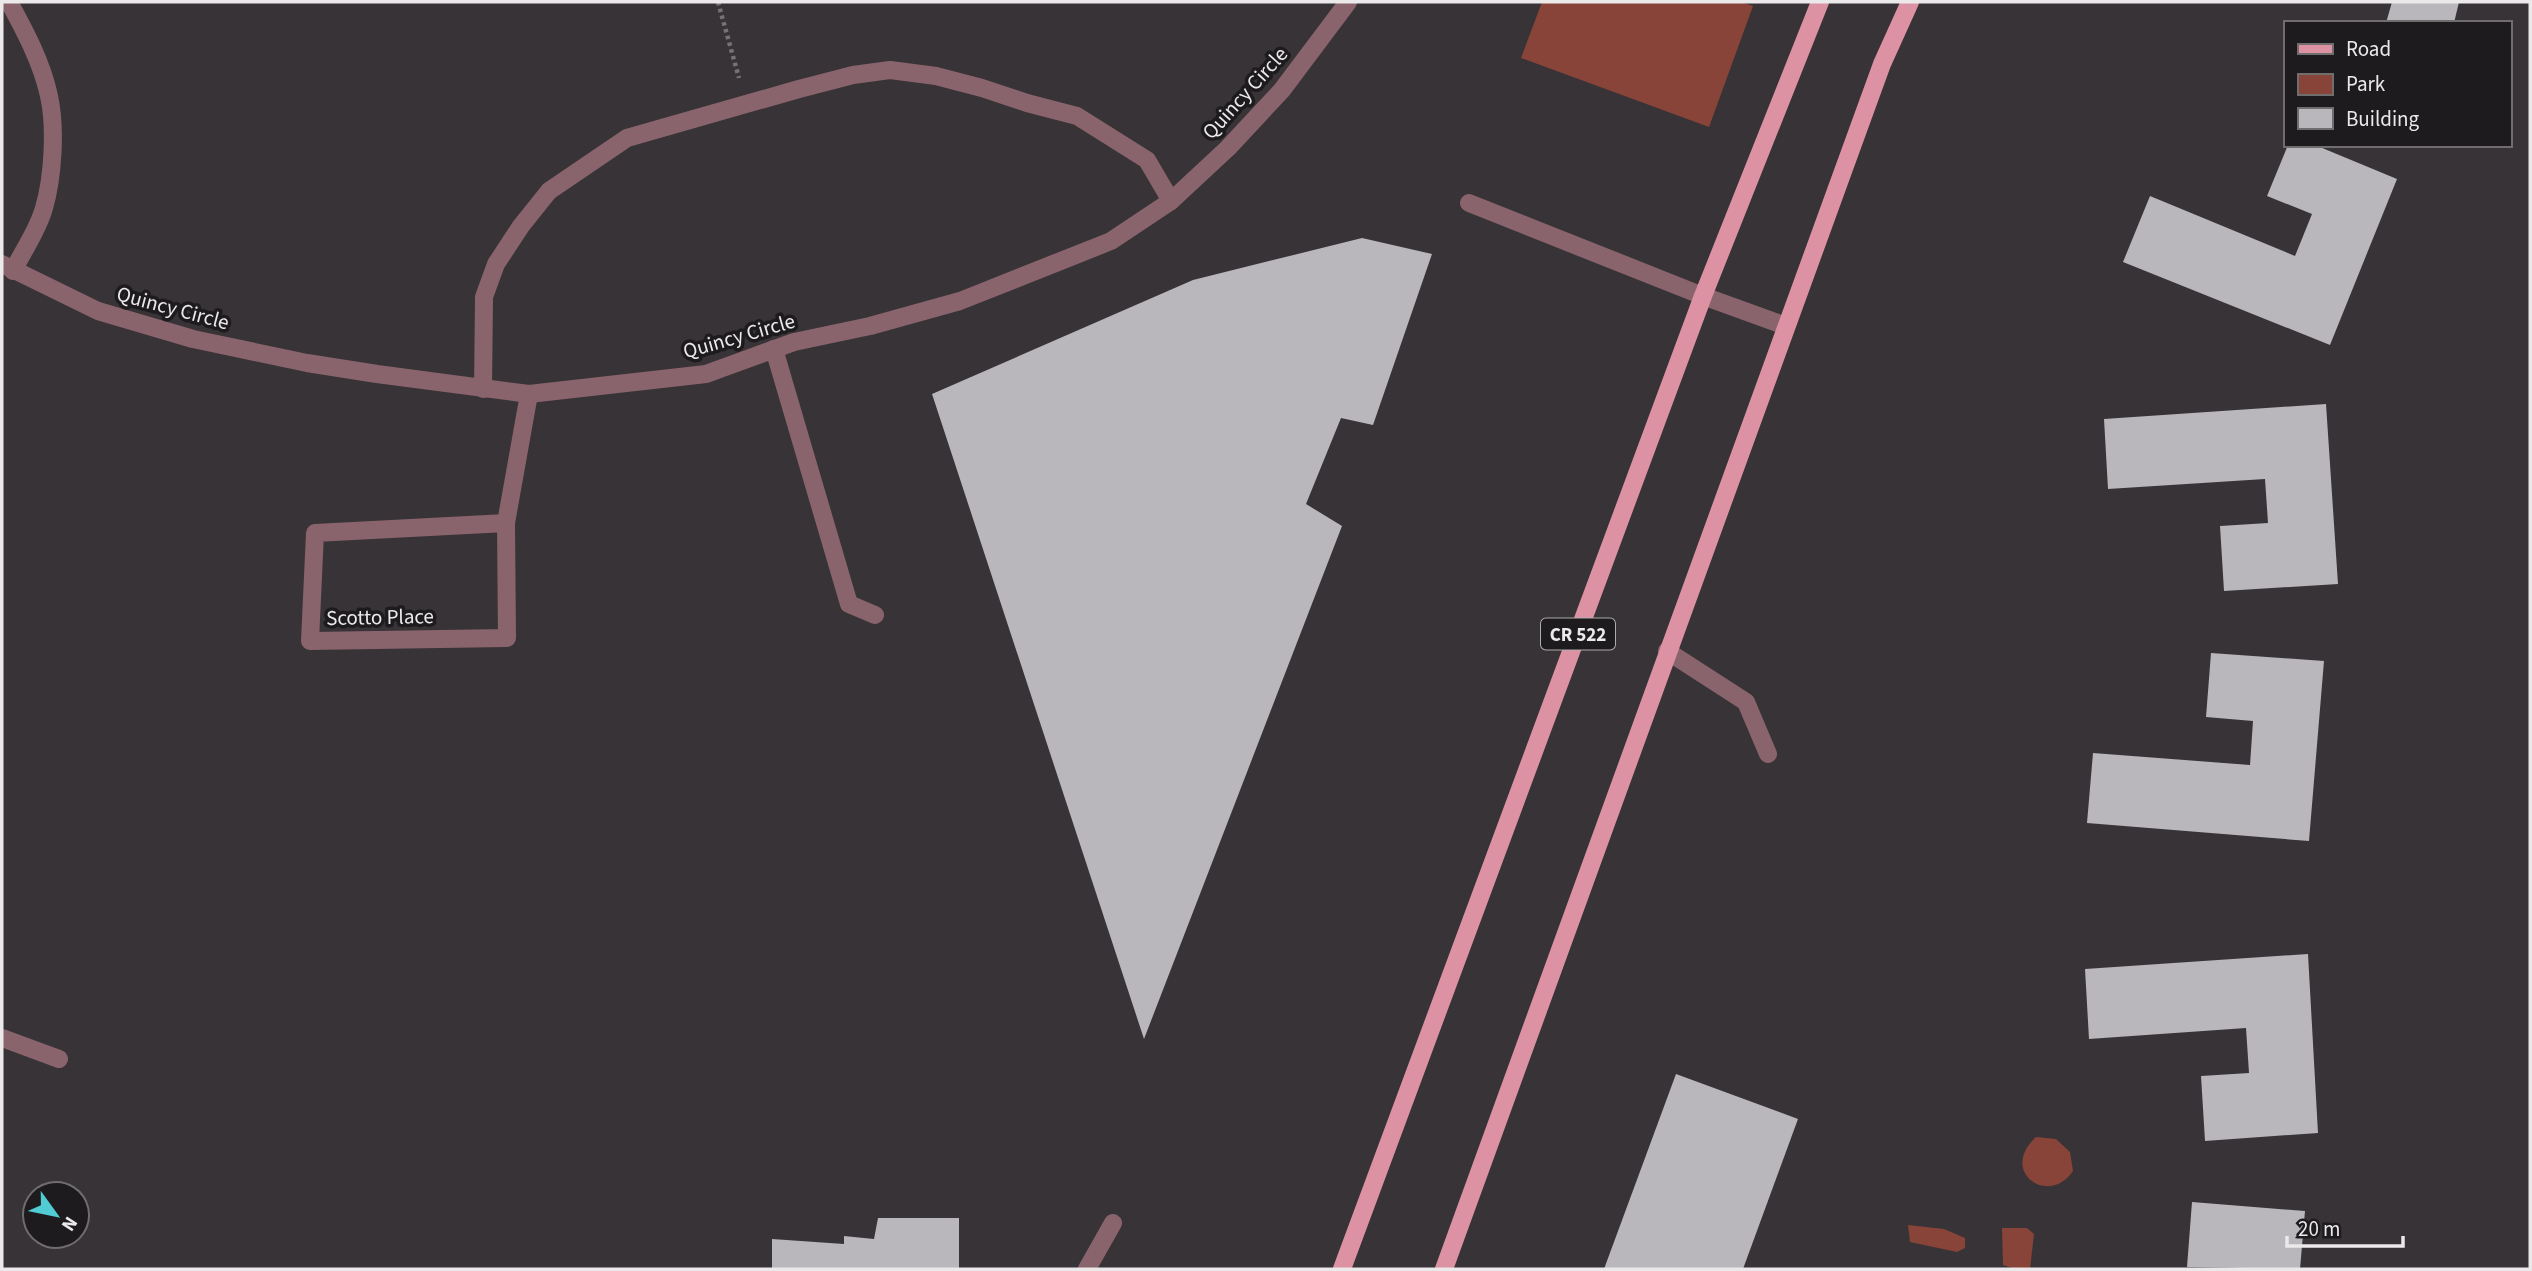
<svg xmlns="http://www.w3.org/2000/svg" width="2532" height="1271" font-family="'Source Sans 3',sans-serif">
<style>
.green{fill:#894439}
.building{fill:#b9b7bb}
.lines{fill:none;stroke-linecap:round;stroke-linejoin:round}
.path{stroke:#767275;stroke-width:4.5;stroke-dasharray:3.5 3.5;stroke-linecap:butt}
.minor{stroke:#8a646d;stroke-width:18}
.major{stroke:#dd92a4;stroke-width:18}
.labels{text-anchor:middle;stroke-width:7;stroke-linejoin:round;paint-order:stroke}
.shield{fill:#1d1b1d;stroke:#aeabad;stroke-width:2}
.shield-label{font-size:19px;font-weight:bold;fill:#ece9eb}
.street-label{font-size:21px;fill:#ece9eb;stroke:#1d1b1d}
</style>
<rect width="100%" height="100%" fill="#373336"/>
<g class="green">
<path d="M 1542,2 L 1741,2 L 1753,6 L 1709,127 L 1521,58 Z"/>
<path d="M 2036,1137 L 2056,1139 L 2070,1152 L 2073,1171 C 2049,1207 1998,1172 2036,1137 Z"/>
<path d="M 1908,1225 L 1944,1229 L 1965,1238 L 1965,1248 L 1957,1252 L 1910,1242 Z"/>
<path d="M 2002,1228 L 2027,1228 L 2034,1234 L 2030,1269 L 2015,1269 L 2003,1265 Z"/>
</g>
<g class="building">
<path d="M 2392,2 L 2459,2 L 2454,23 L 2386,23 Z"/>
<path d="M 2288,145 L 2315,145 L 2397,179 L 2330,345 L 2123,262 L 2150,196 L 2295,256 L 2312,214 L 2267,196 Z"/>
<path d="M 1362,238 L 1432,254 L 1373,425 L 1341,418 L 1306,504 L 1342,526 L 1144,1039 L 932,394 L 1193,280 Z"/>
<path d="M 2326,404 L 2338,584 L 2224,591 L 2220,526 L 2268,523 L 2265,479 L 2108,489 L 2104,419 Z"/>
<path d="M 2211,653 L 2324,661 L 2309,841 L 2087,823 L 2093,753 L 2250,765 L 2253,721 L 2206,717 Z"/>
<path d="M 2308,954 L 2318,1133 L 2205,1141 L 2201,1076 L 2249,1073 L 2246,1028 L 2089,1039 L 2085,969 Z"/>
<path d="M 1676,1074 L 1798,1119 L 1743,1269 L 1604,1269 Z"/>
<path d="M 2192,1202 L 2305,1211 L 2300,1269 L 2187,1267 Z"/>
<path d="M 878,1218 L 959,1218 L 959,1269 L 772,1269 L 772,1239 L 844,1244 L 844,1236 L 874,1239 Z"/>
</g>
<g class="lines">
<path class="path" d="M 718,2 L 739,78"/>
<g class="minor">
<path d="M 9,2 C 25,31 42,63 49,96 C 56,128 53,177 44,208 C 38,230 23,251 13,271"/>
<path d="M 1469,203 L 1703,296 L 1786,326"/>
<path d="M 2,264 L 98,311 L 193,339 L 307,363 L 377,374 L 529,394 L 706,374 L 794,342 L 870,326 L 960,301 L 1111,241 L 1171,201 L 1228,148 L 1282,90 L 1348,2"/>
<path d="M 774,349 L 849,604 L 875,615"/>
<path d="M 483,389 L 484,297 L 496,264 L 521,226 L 549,191 L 627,138 L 799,89 L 853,75 L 890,70 L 936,76 L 982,88 L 1027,103 L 1077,116 L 1147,160 L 1171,201"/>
<path d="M 506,523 L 315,533 L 310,641 L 507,638 L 506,523 L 529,394"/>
<path d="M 1667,651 L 1746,702 L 1768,754"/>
<path d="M 2,1038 L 59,1059"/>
<path d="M 1087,1269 L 1113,1223"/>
</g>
<g class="major">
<path d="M 1342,1269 L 1703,296 L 1820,2"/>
<path d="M 1444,1269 L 1882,64 L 1910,2"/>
</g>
</g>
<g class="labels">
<rect class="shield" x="1541" y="618.5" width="74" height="31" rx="5"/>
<g class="shield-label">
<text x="1578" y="641">CR 522</text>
</g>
<g class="street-label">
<text transform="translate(1245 93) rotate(-48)" y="7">Quincy Circle</text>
<text transform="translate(173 308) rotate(15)" y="7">Quincy Circle</text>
<text transform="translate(739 336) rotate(-16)" y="7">Quincy Circle</text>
<text transform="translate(380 617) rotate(-1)" y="7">Scotto Place</text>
</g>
</g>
<rect width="2532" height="1271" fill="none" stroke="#ece9eb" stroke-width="7"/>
<rect x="2284" y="21" width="228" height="126" fill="#1d1b1d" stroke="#706d6f" stroke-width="2"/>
<rect x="2298" y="44" width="35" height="10" fill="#dd92a4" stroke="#706d6f" stroke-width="2"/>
<text x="2346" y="56" font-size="21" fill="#ece9eb">Road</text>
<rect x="2298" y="74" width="35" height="21" fill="#894439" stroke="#706d6f" stroke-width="2"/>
<text x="2346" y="91" font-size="21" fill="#ece9eb">Park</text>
<rect x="2298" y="108" width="35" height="21" fill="#b9b7bb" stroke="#706d6f" stroke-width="2"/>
<text x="2346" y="126" font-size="21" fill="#ece9eb">Building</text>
<g transform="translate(56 1215) rotate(123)"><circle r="33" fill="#1d1b1d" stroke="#706d6f" stroke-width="2"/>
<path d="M0-5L12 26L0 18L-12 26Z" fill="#51ccd4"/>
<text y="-10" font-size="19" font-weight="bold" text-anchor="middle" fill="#ece9eb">N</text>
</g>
<path d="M2287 1236v10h116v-10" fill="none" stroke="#ece9eb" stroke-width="3.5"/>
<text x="2298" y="1236" font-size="21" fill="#ece9eb" stroke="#1d1b1d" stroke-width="5" paint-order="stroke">20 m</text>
</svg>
